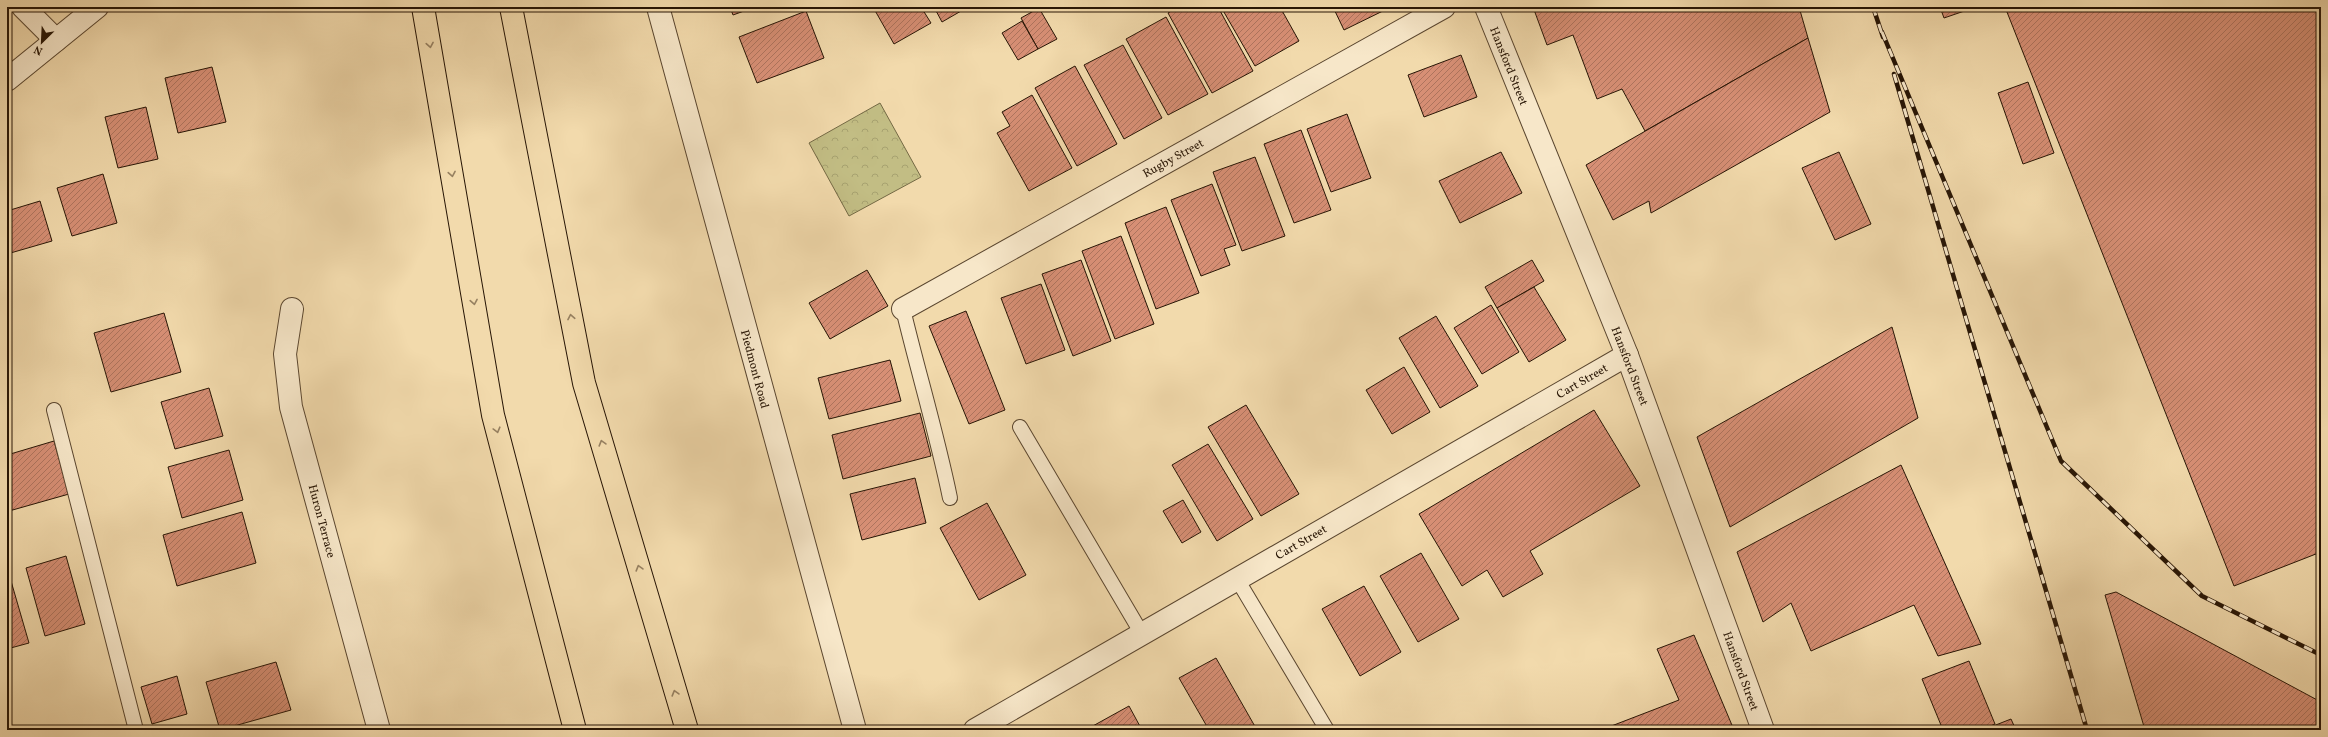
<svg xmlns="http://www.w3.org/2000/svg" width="2328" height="737" font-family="Vollkorn,serif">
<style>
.forest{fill:url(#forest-crowns);stroke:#746944}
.building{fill:url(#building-hatch);stroke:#271505}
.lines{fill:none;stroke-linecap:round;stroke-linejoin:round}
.service-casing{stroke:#5a462f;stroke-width:16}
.minor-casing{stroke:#5a462f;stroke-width:24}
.tertiary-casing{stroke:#5a462f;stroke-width:24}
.motorway-casing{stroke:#271505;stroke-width:24}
.service{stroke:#f7e7c9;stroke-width:14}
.minor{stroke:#f7e7c9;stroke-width:22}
.tertiary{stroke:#f7e7c9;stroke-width:22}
.motorway{stroke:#f2daac;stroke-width:22}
.rail-casing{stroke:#271505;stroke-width:4.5}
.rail{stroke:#f7e7c9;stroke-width:3;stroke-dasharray:9;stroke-linecap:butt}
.oneway{stroke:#978161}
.labels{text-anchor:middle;stroke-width:3;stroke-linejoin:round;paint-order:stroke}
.street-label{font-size:12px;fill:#271505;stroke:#f7e7c9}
</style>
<defs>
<pattern id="forest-crowns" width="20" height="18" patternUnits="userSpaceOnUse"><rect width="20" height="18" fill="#c2bd84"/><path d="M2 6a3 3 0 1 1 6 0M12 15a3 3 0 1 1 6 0" fill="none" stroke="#a7a270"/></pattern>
<pattern id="building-hatch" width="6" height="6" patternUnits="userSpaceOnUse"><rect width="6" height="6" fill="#d78f75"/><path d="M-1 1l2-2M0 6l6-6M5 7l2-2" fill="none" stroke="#ae745e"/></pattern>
</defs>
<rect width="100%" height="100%" fill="#f2daac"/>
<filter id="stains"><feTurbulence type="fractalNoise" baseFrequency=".005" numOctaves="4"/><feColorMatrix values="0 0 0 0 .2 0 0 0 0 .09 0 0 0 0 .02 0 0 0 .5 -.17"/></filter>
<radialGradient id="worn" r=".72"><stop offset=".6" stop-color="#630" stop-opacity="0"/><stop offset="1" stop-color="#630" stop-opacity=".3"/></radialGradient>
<path class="forest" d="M 880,103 L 921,177 L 849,216 L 809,143 Z"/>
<g class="building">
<path d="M 730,7 L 755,7 L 733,15 Z"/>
<path d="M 873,7 L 921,7 L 931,23 L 894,44 Z"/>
<path d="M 934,7 L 968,7 L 942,22 Z"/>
<path d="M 1178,7 L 1218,7 L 1253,71 L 1212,93 L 1168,13 Z"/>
<path d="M 1221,7 L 1280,7 L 1299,41 L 1255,66 Z"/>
<path d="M 1333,7 L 1391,7 L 1344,30 Z"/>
<path d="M 1533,7 L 1799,7 L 1808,38 L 1645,131 L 1622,89 L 1597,99 L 1573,35 L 1547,45 Z"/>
<path d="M 1940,7 L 1976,7 L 1944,18 Z"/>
<path d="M 2005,7 L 2321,7 L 2321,552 L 2234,586 Z"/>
<path d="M 1039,8 L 1057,39 L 1038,49 L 1021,18 Z"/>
<path d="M 806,11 L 824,58 L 757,83 L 739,37 Z"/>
<path d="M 1166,17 L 1208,94 L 1168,115 L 1126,39 Z"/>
<path d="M 1022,21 L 1038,49 L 1018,60 L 1002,33 Z"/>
<path d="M 1808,38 L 1830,112 L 1651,213 L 1649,201 L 1613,220 L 1586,165 Z"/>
<path d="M 1123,45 L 1162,118 L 1124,139 L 1084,65 Z"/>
<path d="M 1461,55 L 1477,97 L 1424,117 L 1408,75 Z"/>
<path d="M 1075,66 L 1117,144 L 1077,166 L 1035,88 Z"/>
<path d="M 212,67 L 226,122 L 178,133 L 165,78 Z"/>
<path d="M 2028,82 L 2054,153 L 2023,164 L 1998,93 Z"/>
<path d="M 1032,95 L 1072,168 L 1029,191 L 997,133 L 1010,126 L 1002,112 Z"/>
<path d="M 146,107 L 158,159 L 118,168 L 105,117 Z"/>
<path d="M 1347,114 L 1371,178 L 1331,192 L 1307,129 Z"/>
<path d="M 1301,130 L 1331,210 L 1294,223 L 1264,144 Z"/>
<path d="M 1501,152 L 1522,193 L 1460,223 L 1439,181 Z"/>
<path d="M 1839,152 L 1871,224 L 1835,240 L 1802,168 Z"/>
<path d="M 1255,157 L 1285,236 L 1242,251 L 1213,172 Z"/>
<path d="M 103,174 L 117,223 L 72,236 L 57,188 Z"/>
<path d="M 1212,184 L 1236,245 L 1224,249 L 1230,265 L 1201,276 L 1171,200 Z"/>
<path d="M 40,201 L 52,241 L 7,254 L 7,211 Z"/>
<path d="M 1166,207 L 1199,293 L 1156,309 L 1125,223 Z"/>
<path d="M 1121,236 L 1154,324 L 1115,339 L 1082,251 Z"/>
<path d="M 1081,260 L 1111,341 L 1073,356 L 1042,274 Z"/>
<path d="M 1532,260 L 1544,281 L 1497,308 L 1485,287 Z"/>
<path d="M 867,270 L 888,306 L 830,339 L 809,303 Z"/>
<path d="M 1041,284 L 1065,350 L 1026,364 L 1001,298 Z"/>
<path d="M 1534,287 L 1566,340 L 1529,362 L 1497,308 Z"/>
<path d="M 1491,305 L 1519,352 L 1482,374 L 1454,328 Z"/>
<path d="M 966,311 L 1005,410 L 969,424 L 929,326 Z"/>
<path d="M 164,313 L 181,372 L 111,392 L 94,333 Z"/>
<path d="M 1436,316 L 1478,386 L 1440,408 L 1399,338 Z"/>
<path d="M 1892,327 L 1918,418 L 1730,527 L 1697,437 Z"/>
<path d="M 890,360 L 901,401 L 829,419 L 818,378 Z"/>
<path d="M 1404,367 L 1430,412 L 1392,434 L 1366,390 Z"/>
<path d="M 209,388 L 223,436 L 175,449 L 161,402 Z"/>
<path d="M 1246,405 L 1299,494 L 1261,516 L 1208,427 Z"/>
<path d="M 1594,410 L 1640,486 L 1530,551 L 1543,574 L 1503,597 L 1487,570 L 1462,586 L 1419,514 Z"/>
<path d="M 920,413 L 931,456 L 843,479 L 832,435 Z"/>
<path d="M 54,441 L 69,494 L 9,511 L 7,504 L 7,455 Z"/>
<path d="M 1208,444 L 1253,519 L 1217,541 L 1172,465 Z"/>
<path d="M 229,450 L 243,500 L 182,518 L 168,467 Z"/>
<path d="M 1901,465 L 1981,644 L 1938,656 L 1914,605 L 1811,651 L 1791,603 L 1763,622 L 1737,552 Z"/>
<path d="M 915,478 L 926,523 L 862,540 L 850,494 Z"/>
<path d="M 1183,500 L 1201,532 L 1182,543 L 1163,511 Z"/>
<path d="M 987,503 L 1026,575 L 979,600 L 940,528 Z"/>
<path d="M 242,512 L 256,563 L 177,586 L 163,535 Z"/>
<path d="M 1421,553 L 1459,619 L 1418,642 L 1380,576 Z"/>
<path d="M 66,556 L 85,624 L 45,636 L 26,568 Z"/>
<path d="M 11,581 L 29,643 L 7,649 L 7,582 Z"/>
<path d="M 1364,586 L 1401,652 L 1360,676 L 1322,609 Z"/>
<path d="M 2116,592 L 2321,702 L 2321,730 L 2145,730 L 2105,595 Z"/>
<path d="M 1694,635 L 1734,730 L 1601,730 L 1679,700 L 1657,649 Z"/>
<path d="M 1216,658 L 1257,730 L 1209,730 L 1179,678 Z"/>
<path d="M 1969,661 L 1995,724 L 1981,730 L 1943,730 L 1922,679 Z"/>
<path d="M 276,662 L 291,710 L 220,730 L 206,682 Z"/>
<path d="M 177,676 L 187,714 L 152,724 L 141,687 Z"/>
<path d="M 1129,706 L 1142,730 L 1093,730 L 1091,727 Z"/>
<path d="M 2011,719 L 2016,730 L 1983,730 Z"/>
</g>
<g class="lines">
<defs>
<g id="service">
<path d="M 903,309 C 918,372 937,434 950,498"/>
<path d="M 54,410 L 136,730"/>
<path d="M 1020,427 L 1142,634"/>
<path d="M 1237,579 L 1327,730"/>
</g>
<g id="minor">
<path d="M 23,7 L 56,40"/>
<path d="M 1486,7 L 1627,355 L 1763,730"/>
<path d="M 7,80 L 97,7"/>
<path d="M 292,309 L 285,354 L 291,407 L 379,730"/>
<path d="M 903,309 L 1444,7"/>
<path d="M 975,730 L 1627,355"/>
</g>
<path id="tertiary" d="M 658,7 L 855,730"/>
<g id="motorway">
<path d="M 423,7 L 493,415 L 575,730"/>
<path d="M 511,7 L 584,383 L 687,730"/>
</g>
</defs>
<use href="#service" class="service-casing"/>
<use href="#minor" class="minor-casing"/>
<use href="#tertiary" class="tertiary-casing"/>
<use href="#motorway" class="motorway-casing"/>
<use href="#service" class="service"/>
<use href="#minor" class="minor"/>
<use href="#tertiary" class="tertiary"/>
<use href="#motorway" class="motorway"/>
<defs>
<g id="rail">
<path d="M 1873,7 L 1883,37"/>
<path d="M 1882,32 L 2061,461 L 2202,596 L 2321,655"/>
<path d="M 1894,74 L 2087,730"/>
</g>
</defs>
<use href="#rail" class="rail-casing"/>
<use href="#rail" class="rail"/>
</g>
<defs><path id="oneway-chevron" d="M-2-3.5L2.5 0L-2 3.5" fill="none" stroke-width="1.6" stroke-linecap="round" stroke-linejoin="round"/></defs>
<g class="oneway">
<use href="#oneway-chevron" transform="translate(430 45) rotate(80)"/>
<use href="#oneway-chevron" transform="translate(452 174) rotate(80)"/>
<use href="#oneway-chevron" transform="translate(474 302) rotate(80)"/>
<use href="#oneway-chevron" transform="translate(571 317) rotate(-101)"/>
<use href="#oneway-chevron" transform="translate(497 430) rotate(75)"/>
<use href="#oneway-chevron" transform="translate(602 443) rotate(-106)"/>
<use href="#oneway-chevron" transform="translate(639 568) rotate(-106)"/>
<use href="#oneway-chevron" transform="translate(675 693) rotate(-106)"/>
</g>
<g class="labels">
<g class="street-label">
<text transform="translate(1509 66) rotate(68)" y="4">Hansford Street</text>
<text transform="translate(1173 158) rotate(-29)" y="4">Rugby Street</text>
<text transform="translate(1630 366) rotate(69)" y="4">Hansford Street</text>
<text transform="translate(755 369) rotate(75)" y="4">Piedmont Road</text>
<text transform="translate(1582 381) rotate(-30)" y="4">Cart Street</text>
<text transform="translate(322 521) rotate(75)" y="4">Huron Terrace</text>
<text transform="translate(1301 542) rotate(-30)" y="4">Cart Street</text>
<text transform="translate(1741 671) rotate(70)" y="4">Hansford Street</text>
</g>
</g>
<rect width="2328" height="737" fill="none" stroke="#f2daac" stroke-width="24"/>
<rect x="8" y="8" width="2312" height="721" fill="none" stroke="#271505" stroke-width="2"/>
<rect x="12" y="12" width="2304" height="713" fill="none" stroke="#271505"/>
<g transform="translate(42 42) rotate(204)" stroke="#f7e7c9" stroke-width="3" paint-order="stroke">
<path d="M0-3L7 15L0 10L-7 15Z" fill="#271505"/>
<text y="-6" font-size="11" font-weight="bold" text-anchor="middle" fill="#271505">N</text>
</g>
<rect width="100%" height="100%" filter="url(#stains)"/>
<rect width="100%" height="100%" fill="url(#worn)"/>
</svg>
